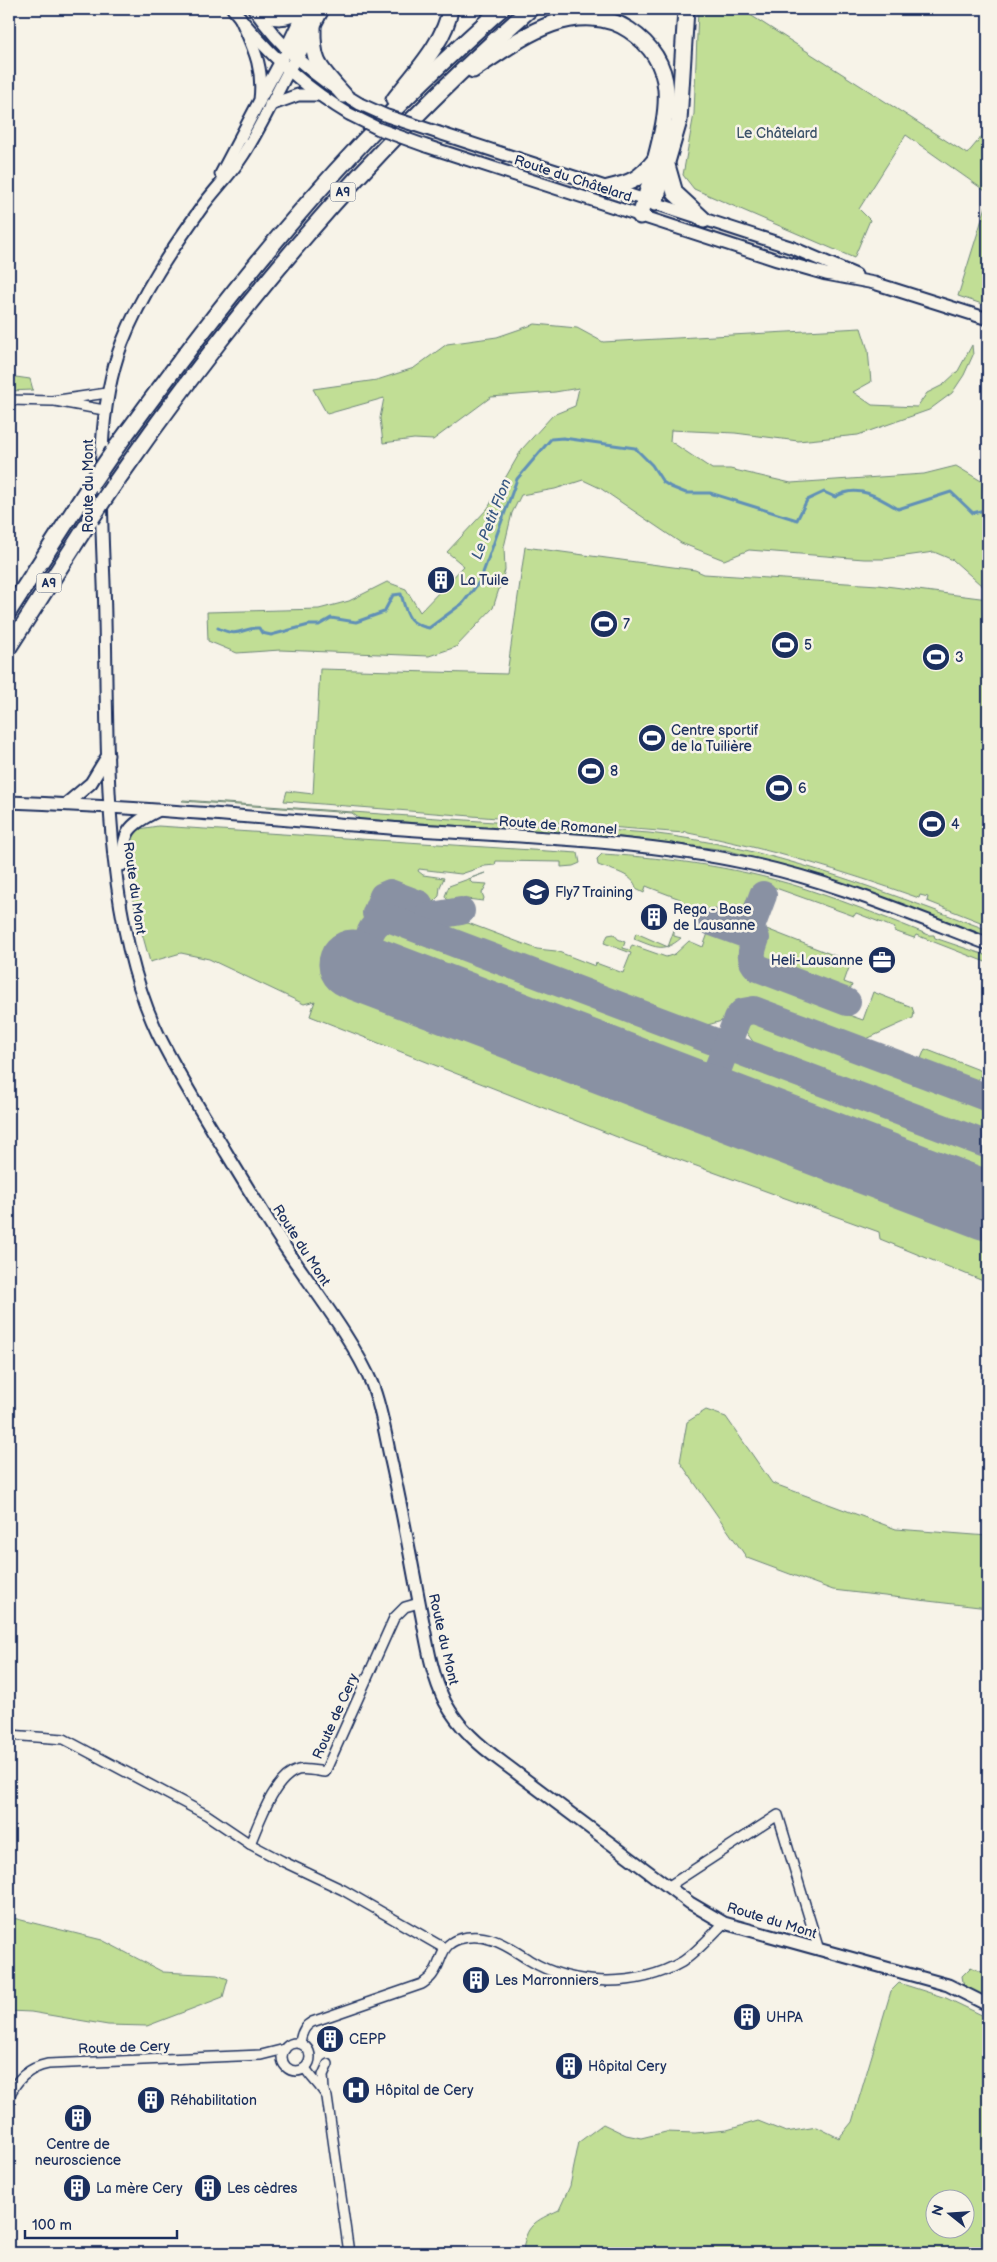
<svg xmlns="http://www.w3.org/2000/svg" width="997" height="2262" font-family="'Balsamiq Sans',sans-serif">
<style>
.green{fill:#c1de95;stroke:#6e867a;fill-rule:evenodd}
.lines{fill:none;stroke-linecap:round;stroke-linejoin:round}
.stream{stroke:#6190b7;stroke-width:3}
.taxiway{stroke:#8991a3;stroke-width:28}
.runway{stroke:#8991a3;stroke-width:69}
.street-casing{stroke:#1b2f5e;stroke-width:12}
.secondary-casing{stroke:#1b2f5e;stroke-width:15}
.highway-casing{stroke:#1b2f5e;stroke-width:19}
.street{stroke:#f7f3e8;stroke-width:9}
.secondary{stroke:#f7f3e8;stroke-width:11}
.highway{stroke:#f7f3e8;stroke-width:15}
.secondary-bridge-casing{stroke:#1b2f5e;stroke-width:15;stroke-linecap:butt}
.highway-bridge-casing{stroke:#1b2f5e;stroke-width:19;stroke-linecap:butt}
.secondary-bridge{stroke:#f7f3e8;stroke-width:11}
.highway-bridge{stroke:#f7f3e8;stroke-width:15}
.labels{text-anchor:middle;stroke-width:5;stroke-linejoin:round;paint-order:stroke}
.shield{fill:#f7f3e8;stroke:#5d6a87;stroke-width:1}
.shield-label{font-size:12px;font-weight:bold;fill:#1b2f5e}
.park-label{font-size:14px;fill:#3c5269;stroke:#f7f3e8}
.street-label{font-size:14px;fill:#1b2f5e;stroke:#f7f3e8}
.poi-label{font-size:14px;fill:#1b2f5e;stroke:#f7f3e8;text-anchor:start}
.water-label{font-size:15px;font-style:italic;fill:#385883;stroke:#f7f3e8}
</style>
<rect width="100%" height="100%" fill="#f7f3e8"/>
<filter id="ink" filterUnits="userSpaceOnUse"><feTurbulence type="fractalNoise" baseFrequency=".02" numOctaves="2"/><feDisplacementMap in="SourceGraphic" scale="10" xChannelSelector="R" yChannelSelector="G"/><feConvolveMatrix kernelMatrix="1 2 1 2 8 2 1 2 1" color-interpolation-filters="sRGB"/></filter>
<g filter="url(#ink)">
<g class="green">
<path d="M 698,9 L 741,9 L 967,154 L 988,129 L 988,193 L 906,135 L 859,209 L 870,220 L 854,258 L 694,189 L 683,175 L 694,114 Z"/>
<path d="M 988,200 L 988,306 L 958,296 Z"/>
<path d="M 535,324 L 577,328 L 603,342 L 861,328 L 868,350 L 871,382 L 853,392 L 872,405 L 917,407 L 927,393 L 943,385 L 958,371 L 972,345 L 973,355 L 964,375 L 952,393 L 929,410 L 858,435 L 798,441 L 735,433 L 671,430 L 670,441 L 712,469 L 730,469 L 791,483 L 924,474 L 956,466 L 988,485 L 988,586 L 981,585 L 953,560 L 934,552 L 884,559 L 864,559 L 749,550 L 724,560 L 681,543 L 600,488 L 583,480 L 555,489 L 521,495 L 512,513 L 504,547 L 505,570 L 493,608 L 456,647 L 429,656 L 280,650 L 237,653 L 208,641 L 207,612 L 319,609 L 349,601 L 387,582 L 406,589 L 420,612 L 464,566 L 447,552 L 488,508 L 522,449 L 553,415 L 575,406 L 579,388 L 555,392 L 491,397 L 433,440 L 414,439 L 383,443 L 380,418 L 384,398 L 327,414 L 313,389 L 377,380 L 414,368 L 447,344 L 497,337 Z"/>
<path d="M 9,376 L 30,379 L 33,390 L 9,391 Z"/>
<path d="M 525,547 L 695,570 L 704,574 L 878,585 L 988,599 L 988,925 L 927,901 L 928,897 L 920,895 L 919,898 C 843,871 768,848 688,833 L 685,831 L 684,833 L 284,801 L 287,791 L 313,794 L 320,669 L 507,674 Z"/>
<path d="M 183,800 L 649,833 C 771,847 874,888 988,930 L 988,936 L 823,876 L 726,850 L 613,836 L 360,819 L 352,813 L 182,801 Z"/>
<path d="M 158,826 L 578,853 L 580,863 L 573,866 L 561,867 L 561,862 L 496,861 L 495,865 L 485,866 L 461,874 L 419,869 L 418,871 L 423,875 L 444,878 L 440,887 L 439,896 L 432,903 L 381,883 L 344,980 L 988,1225 L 988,1283 L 880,1239 L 879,1232 L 630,1142 L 310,1016 L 315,1001 L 304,1004 L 209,959 L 181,953 L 150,962 L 132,897 L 133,883 L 131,854 L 133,844 L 127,842 L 139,829 Z"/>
<path d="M 602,854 C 673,858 748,869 812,891 C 852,904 889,919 929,935 L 934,935 L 935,938 L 988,956 L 988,963 L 916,935 L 914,938 L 894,931 L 895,928 L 856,913 L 854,916 L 773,887 C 753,889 755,912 746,925 L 735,928 L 713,920 L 715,915 L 679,902 L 680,899 L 651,888 L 646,886 L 644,893 L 636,889 C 635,874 610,870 598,865 L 597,859 Z"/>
<path d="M 485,873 L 471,878 L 470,881 L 472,883 L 487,884 L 482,893 L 484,898 L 483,901 L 467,899 L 450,904 L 445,896 L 449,886 Z"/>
<path d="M 468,923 L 537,949 L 556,951 L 595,966 L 596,963 L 623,973 L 631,953 L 604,943 L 608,935 L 614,934 L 618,939 L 625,942 L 623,948 L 630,950 L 632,945 L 666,957 L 675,954 L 689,941 L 703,947 L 711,925 L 751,941 C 749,952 745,960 754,969 L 845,1006 L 843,1013 L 863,1020 L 873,992 L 912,1007 L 914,1013 L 913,1018 L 862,1041 L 752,1000 C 738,1001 728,1009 722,1021 L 696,1028 L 447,933 L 438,927 Z"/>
<path d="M 394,926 L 702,1042 C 721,1054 710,1079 689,1074 L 387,959 L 377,948 C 376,936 382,928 394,926 Z"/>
<path d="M 764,928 L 851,962 L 844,982 L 852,985 L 848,995 L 839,996 L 760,964 L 755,957 L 756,953 Z"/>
<path d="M 674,930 L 674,936 L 681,938 C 663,954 654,946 634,939 L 636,933 L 668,947 Z"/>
<path d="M 753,1018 L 988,1108 L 988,1139 L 761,1053 L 744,1029 L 746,1023 Z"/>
<path d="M 925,1049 L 982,1071 L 977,1084 L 921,1064 L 920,1061 Z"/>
<path d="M 743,1059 L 988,1152 L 988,1187 L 735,1091 C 719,1081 724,1061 743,1059 Z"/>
<path d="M 706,1410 L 726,1417 L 772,1483 L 896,1529 L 988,1536 L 988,1608 L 833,1590 L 747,1558 L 680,1462 L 687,1422 Z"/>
<path d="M 9,1917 L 102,1940 L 163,1972 L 217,1975 L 228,1979 L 223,1997 L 147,2026 L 108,2025 L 31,2012 L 9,2011 Z"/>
<path d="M 971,1967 L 988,1975 L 988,1998 L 964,1987 L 962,1976 Z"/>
<path d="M 899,1983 L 946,1998 L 988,2018 L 988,2253 L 523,2253 C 525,2225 535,2221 559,2210 L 570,2186 L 579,2142 L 603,2124 L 626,2135 L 641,2138 L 666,2132 L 695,2133 L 727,2130 L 758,2121 L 786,2132 L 817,2127 L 839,2138 L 852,2122 L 891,1991 ZM 934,2200 L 964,2200 L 964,2230 L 934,2230 Z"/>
</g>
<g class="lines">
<path class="stream" d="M 218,628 C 240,639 242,627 259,628 L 262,633 L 271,635 L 309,625 L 319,625 L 331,618 L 356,622 L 384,612 L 393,595 L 401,594 C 407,614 406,623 429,628 L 463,603 L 480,581 L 517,479 L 551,439 L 563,438 L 635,448 L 652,465 L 663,482 L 671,487 L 686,493 L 710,493 L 797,520 L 807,500 L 824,492 L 835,497 C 857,483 879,497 898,509 L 951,492 L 973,513 L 988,509"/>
<g class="taxiway">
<path d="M 376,913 L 383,896 L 390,893 L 419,904 L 424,925 L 437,936"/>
<path d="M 712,922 L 748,935 L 763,895"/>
<path d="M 407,924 L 432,916 L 461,911"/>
<path d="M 748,935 L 756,938 C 752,949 748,959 758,968 L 847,1002"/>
<path d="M 386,977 C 366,964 359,925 388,918 L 988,1145"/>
<path d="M 715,1076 C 714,1093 721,1101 735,1109"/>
<path d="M 678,1088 C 694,1091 705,1088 715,1076 L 737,1019 L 743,1012 L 754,1010 L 988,1098"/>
</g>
<path class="runway" d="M 353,964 L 988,1206"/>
<defs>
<g id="street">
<path d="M 9,400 L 52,401 L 107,393"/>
<path d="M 55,401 L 104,410"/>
<path d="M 9,1735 L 64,1739 L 207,1815 L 250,1844 L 282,1861 L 343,1890 L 444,1948"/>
<path d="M 250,1844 C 259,1823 274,1777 298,1770 C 305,1768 317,1771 325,1772 L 394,1618 L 405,1607 L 419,1603"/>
<path d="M 669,1886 L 778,1815 L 819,1950"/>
<circle cx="296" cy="2057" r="14"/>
<path d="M 300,2043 C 301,2034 304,2026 312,2022 L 422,1984 C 426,1981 431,1978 433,1974 C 443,1960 440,1945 459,1939 C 487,1931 507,1946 529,1960 C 573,1987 637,1988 682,1962 C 697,1952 711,1936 724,1923"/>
<path d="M 305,2068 C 312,2079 321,2086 327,2097 L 349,2253"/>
<path d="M 324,2091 L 323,2075 L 328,2064"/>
<path d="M 9,2097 C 16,2079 28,2068 48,2064 L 261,2055 L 285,2049"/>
</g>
<g id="secondary">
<path d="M 233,9 C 266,52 303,87 349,114"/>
<path d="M 254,9 C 281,48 318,80 360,104"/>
<path d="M 296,57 C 278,89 263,124 243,155 C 231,174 215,189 202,207 C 172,249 141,294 122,343 C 90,426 104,532 105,620 C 108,750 102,916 158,1034 C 176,1070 197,1105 218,1139 C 241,1177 263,1214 287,1250 C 314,1290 354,1341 372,1384 C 381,1407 385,1432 390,1456 C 402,1508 411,1560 421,1612 C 427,1642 431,1674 445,1702 C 459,1728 479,1745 502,1762 L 690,1903 L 724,1923 L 948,1985 L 988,2005"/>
<path d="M 263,94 L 283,57"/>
<path d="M 270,105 L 298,95 L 319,95"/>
<path d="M 439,133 L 793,248 L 856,275"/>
<path d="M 426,146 L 777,260 L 826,274 L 874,283 L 988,319"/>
<path d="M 221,174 L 260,100 C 264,66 253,47 240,17"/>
<path d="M 9,802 C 141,807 272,819 403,829 C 518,837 634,839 747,863 C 830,880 909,914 988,944"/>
<path d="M 66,804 L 91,783 L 108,755"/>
<path d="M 122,865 C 124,831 127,826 157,811"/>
</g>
<g id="highway">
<path d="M 259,9 C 273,20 287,19 300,9"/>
<path d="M 313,26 C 312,64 319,67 344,95"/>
<path d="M 288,49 L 307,9"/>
<path d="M 296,57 L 321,9"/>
<path d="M 473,70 C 499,53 524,34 552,24 C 577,15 607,15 629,30 C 680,64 668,111 655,161 C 651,179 646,198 640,216"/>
<path d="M 394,100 C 413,75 446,41 450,9"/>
<path d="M 667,165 L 675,193 L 704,220"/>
<path d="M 608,188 C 632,183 639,179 655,160"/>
<path d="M 655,203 L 679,121 L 686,9"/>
<path d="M 113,452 C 191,344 271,240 362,143 C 406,96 453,52 501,9"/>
<path d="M 113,486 C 234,312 369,149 530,9"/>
<path d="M 9,611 L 91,484"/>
<path d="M 9,647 L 91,519"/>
</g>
</defs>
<use href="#street" class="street-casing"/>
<use href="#secondary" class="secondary-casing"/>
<use href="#highway" class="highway-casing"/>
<use href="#street" class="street"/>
<use href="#secondary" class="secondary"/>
<use href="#highway" class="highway"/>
<defs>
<g id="secondary-bridge">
<path d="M 360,104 L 387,116 L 439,133"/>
<path d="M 349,114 L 379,129 L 426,146"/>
</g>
<g id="highway-bridge">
<path d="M 91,484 L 113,452"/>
<path d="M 91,519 L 113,486"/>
</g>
</defs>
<use href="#secondary-bridge" class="secondary-bridge-casing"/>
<use href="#highway-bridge" class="highway-bridge-casing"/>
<use href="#secondary-bridge" class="secondary-bridge"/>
<use href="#highway-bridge" class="highway-bridge"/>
</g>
</g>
<defs>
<symbol id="building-disc" viewBox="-11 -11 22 22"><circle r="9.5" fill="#1b2f5e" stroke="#f7f3e8"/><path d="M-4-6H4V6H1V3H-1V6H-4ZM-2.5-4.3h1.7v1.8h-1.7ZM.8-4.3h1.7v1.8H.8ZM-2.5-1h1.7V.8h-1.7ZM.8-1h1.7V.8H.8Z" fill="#fff"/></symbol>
<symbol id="stadium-disc" viewBox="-11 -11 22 22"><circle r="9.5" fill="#1b2f5e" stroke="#f7f3e8"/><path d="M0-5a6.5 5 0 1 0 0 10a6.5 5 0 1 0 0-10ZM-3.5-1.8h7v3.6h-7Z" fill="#fff"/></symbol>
<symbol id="school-disc" viewBox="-11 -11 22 22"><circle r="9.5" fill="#1b2f5e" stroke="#f7f3e8"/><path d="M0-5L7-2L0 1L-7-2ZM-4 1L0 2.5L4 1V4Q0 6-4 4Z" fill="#fff"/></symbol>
<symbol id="office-disc" viewBox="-11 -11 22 22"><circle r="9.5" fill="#1b2f5e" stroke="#f7f3e8"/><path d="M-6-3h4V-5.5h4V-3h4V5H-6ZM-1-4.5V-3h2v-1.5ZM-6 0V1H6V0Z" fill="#fff"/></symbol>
<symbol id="hospital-disc" viewBox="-11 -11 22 22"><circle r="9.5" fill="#1b2f5e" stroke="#f7f3e8"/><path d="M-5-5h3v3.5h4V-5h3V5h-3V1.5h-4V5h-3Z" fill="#fff"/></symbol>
</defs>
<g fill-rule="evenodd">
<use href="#building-disc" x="425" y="564" width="32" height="32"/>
<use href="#stadium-disc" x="588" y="608" width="32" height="32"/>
<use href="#stadium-disc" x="769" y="629" width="32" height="32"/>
<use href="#stadium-disc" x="920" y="641" width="32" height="32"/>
<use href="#stadium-disc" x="636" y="722" width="32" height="32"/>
<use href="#stadium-disc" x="575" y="755" width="32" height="32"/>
<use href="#stadium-disc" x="763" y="772" width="32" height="32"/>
<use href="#stadium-disc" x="916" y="808" width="32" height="32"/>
<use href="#school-disc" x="520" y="876" width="32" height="32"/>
<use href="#building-disc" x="638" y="901" width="32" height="32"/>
<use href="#office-disc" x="866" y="944" width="32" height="32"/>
<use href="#building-disc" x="460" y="1964" width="32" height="32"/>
<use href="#building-disc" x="731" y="2001" width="32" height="32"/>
<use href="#building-disc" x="314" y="2023" width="32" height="32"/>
<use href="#building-disc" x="553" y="2050" width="32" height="32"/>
<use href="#hospital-disc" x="340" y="2074" width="32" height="32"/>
<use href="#building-disc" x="135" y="2084" width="32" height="32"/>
<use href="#building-disc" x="62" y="2102" width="32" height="32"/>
<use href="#building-disc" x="61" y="2172" width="32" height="32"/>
<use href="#building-disc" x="192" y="2172" width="32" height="32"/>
</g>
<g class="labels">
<g class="shield">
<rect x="330.5" y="182.5" width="25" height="19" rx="4"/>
<rect x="36.5" y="573.5" width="25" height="19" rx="4"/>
</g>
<g class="shield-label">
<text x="343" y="196">A9</text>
<text x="49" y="587">A9</text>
</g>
<g class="park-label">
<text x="777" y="138">Le Châtelard</text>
</g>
<g class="street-label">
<text transform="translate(573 178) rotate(18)" y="5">Route du Châtelard</text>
<text transform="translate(88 486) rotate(-90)" y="5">Route du Mont</text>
<text transform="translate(558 825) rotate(4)" y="5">Route de Romanel</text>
<text transform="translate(135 888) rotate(82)" y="5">Route du Mont</text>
<text transform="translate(302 1245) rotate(57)" y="5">Route du Mont</text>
<text transform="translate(444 1639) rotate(77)" y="5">Route du Mont</text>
<text transform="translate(335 1716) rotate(-66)" y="5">Route de Cery</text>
<text transform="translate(772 1920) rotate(17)" y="5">Route du Mont</text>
<text transform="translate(124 2047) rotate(-2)" y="5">Route de Cery</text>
</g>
<g class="poi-label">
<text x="460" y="585">La Tuile</text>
<text x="623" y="629">7</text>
<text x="804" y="650">5</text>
<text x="955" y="662">3</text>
<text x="671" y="735">Centre sportif<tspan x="671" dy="16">de la Tuilière</tspan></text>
<text x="610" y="776">8</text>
<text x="798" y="793">6</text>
<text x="951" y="829">4</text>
<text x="555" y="897">Fly7 Training</text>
<text x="673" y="914">Rega - Base<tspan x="673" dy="16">de Lausanne</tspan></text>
<text x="863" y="965" text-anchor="end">Heli-Lausanne</text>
<text x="495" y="1985">Les Marronniers</text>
<text x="766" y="2022">UHPA</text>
<text x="349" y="2044">CEPP</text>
<text x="588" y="2071">Hôpital Cery</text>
<text x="375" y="2095">Hôpital de Cery</text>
<text x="170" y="2105">Réhabilitation</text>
<text x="78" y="2149" text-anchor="middle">Centre de<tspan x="78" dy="16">neuroscience</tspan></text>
<text x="96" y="2193">La mère Cery</text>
<text x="227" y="2193">Les cèdres</text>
</g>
<g class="water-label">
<text transform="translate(491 519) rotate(-69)" y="5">Le Petit Flon</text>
</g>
</g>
<rect width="997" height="2262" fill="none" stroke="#f7f3e8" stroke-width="30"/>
<rect x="15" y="15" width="967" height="2232" fill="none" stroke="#1b2f5e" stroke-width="2" filter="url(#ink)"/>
<g transform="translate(950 2214) rotate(287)"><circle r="24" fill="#f7f3e8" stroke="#9fa5b1"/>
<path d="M0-4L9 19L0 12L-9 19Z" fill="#1b2f5e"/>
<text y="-8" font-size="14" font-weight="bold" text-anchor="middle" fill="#1b2f5e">N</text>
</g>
<path d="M25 2230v8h152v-8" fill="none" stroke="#1b2f5e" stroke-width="2.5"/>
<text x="32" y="2230" font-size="15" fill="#1b2f5e" stroke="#f7f3e8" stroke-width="4" paint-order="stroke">100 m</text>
</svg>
